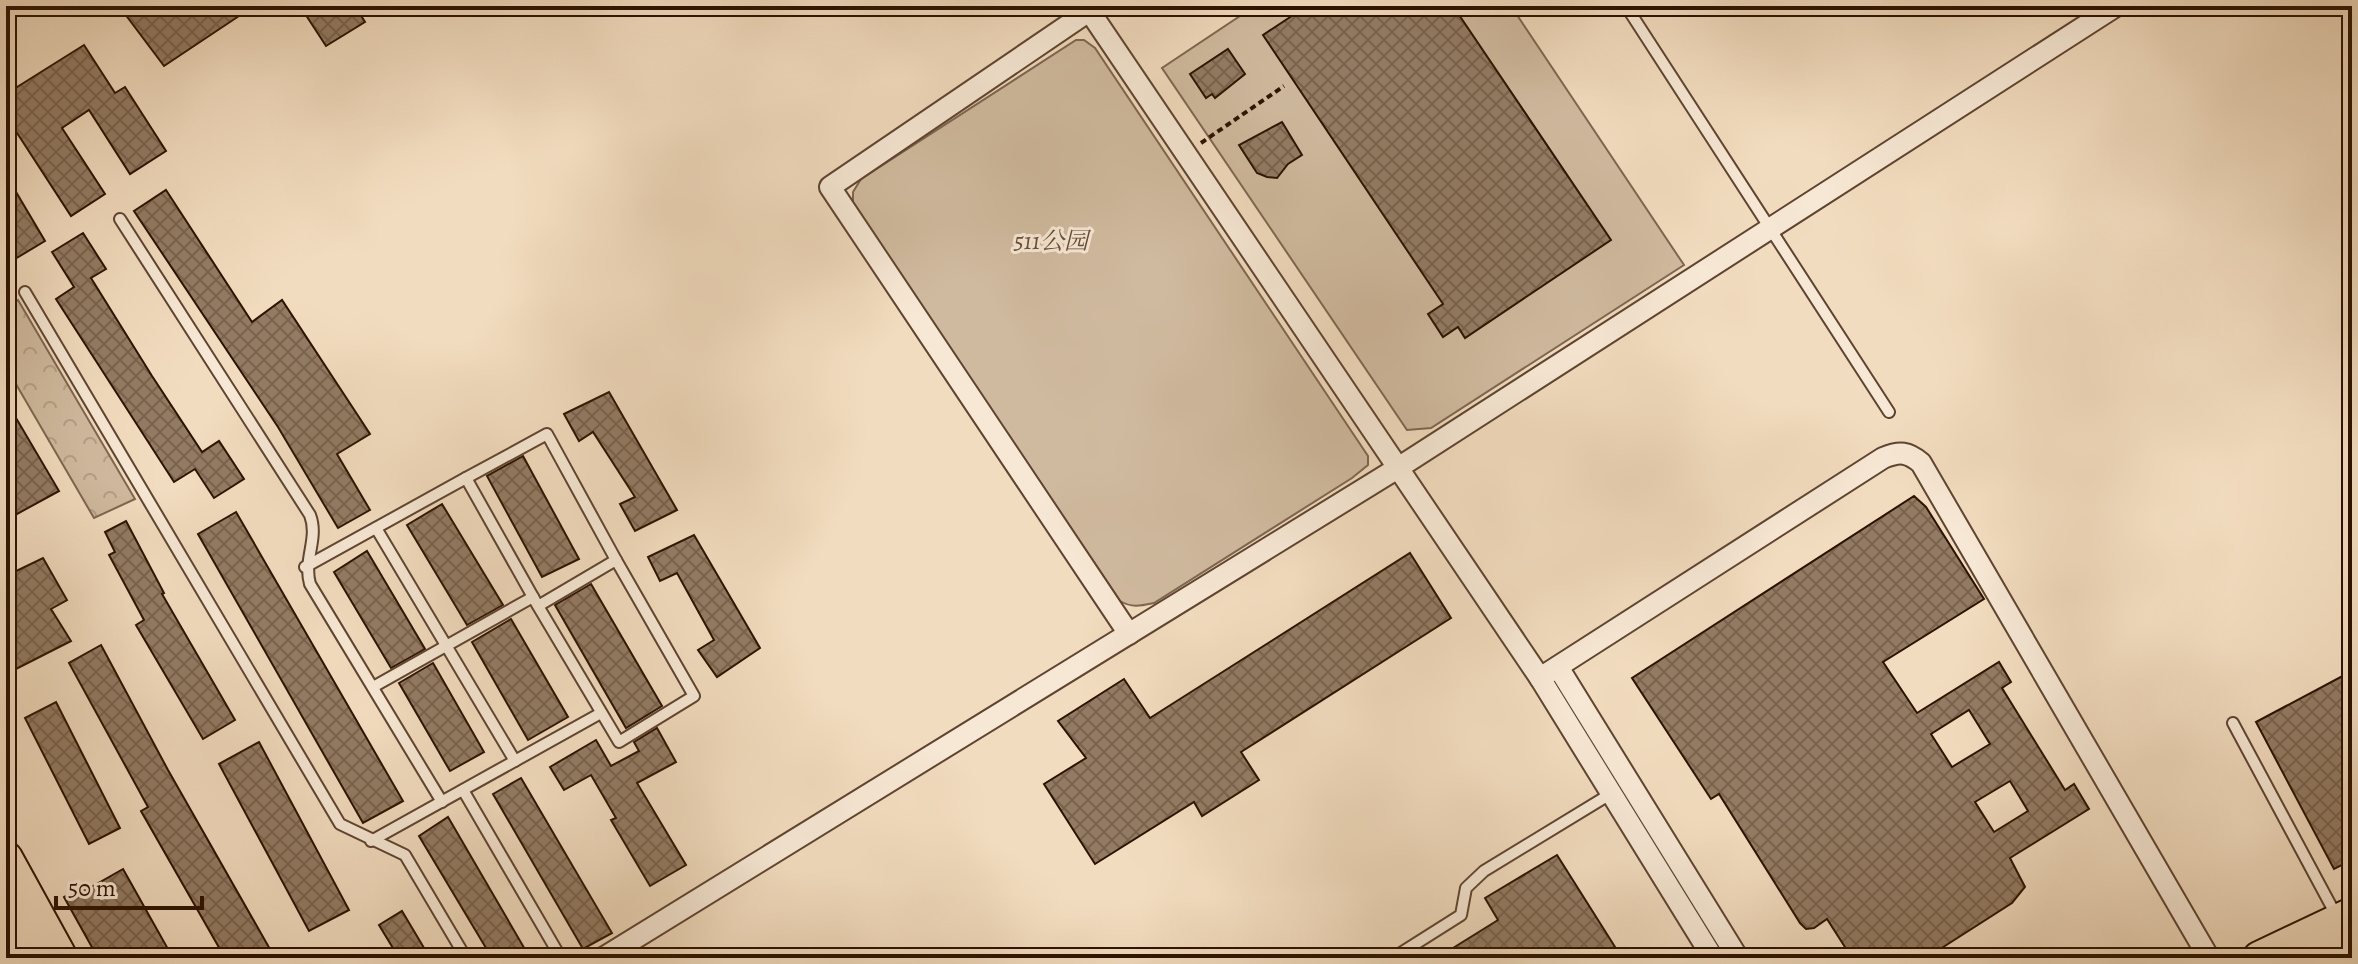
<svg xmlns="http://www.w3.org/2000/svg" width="2358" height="964" font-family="Alegreya,'Noto Serif SC',serif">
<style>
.forest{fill:url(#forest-crowns);stroke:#7e6650;stroke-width:2}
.green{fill:#d0ba9f;stroke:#7e6650;stroke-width:2}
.building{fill:url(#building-cross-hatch);stroke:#2c1200;stroke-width:2;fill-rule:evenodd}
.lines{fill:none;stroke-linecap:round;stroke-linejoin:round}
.lane-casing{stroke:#5e4430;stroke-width:14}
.street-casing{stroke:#5e4430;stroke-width:24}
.primary-casing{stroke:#2c1200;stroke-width:36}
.highway-casing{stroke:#2c1200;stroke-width:40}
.path{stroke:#2c1200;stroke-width:4;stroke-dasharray:6 4;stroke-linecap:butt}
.lane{stroke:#f7e8d5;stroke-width:10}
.street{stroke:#f7e8d5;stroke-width:20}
.primary{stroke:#f2dcbf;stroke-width:32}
.highway{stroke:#f2dcbf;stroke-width:36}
.labels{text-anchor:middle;stroke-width:6;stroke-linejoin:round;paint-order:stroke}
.park-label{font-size:24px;font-style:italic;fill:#654d38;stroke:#f7e8d5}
</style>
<defs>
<pattern id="forest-crowns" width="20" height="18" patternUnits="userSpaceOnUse" patternTransform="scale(2)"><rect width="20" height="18" fill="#d0ba9f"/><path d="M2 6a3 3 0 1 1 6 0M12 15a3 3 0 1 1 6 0" fill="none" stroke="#b39f87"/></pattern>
<pattern id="building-cross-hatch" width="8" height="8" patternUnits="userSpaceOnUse" patternTransform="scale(2)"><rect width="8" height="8" fill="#937b63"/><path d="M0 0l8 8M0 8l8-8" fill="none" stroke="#78634f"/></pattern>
</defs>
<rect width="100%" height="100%" fill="#f2dcbf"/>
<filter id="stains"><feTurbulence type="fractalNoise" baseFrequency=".0025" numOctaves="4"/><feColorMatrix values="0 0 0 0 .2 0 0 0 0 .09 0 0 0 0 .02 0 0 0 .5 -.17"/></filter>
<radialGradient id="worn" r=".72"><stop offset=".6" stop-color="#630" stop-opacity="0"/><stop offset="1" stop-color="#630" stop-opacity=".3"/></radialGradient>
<path class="forest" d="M 18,300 L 135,499 L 94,518 L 6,367 L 6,309 Z"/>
<g class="green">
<path d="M 1255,6 L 1511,6 L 1684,265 L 1431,428 L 1407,430 L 1162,68 Z"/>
<path d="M 1076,40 L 1084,40 L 1095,48 L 1368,456 L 1368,465 L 1352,478 L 1154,603 C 1140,606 1132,608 1120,601 L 853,204 L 853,192 L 861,179 Z"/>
</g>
<g class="building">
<path d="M 119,6 L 254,6 L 164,66 Z"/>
<path d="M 300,6 L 355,6 L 365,22 L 326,46 Z"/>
<path d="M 1307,6 L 1453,6 L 1611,240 L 1465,338 L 1458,327 L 1443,337 L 1428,314 L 1443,304 L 1263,35 Z"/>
<path d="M 84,45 L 115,93 L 125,87 L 166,151 L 130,174 L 89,110 L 62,128 L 105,194 L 71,216 L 6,116 L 6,94 Z"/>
<path d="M 1228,49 L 1245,74 L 1215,98 L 1212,94 L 1206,98 L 1190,74 Z"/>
<path d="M 1282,122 L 1302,155 L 1288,164 L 1277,178 L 1267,177 L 1257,173 L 1239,145 Z"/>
<path d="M 6,175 L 45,241 L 15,259 L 6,244 Z"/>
<path d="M 166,190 L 252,322 L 282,300 L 370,434 L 337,454 L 370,510 L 338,528 L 278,427 L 134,211 Z"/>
<path d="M 83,233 L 106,269 L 91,278 L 152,376 L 202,452 L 219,441 L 244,479 L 214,498 L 195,469 L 174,482 L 56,299 L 74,287 L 52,252 Z"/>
<path d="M 609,392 L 677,510 L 635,531 L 620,504 L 635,497 L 593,432 L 579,441 L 564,414 Z"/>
<path d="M 6,401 L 59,491 L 6,520 Z"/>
<path d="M 523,456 L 579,559 L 542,577 L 487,476 Z"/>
<path d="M 1914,496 L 1926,507 L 1984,599 L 1883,662 L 1917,713 L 1999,662 L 2011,682 L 2002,688 L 2065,790 L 2074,784 L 2089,809 L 2010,858 L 2025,887 L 2012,903 L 1926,958 L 1852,958 L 1827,919 L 1814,928 L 1806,929 L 1800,923 L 1719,794 L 1711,799 L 1632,678 ZM 1969,710 L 1990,744 L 1952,767 L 1931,734 ZM 2010,781 L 2028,811 L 1994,832 L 1975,802 Z"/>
<path d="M 442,504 L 503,605 L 467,625 L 407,525 Z"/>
<path d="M 236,512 L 403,801 L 363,823 L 198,534 Z"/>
<path d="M 126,521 L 164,593 L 162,594 L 235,720 L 203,739 L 136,625 L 144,620 L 109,555 L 115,552 L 105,532 Z"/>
<path d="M 694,535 L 760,648 L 717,677 L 698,650 L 714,640 L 677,573 L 660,581 L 648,557 Z"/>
<path d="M 367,551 L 425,649 L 391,668 L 334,572 Z"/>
<path d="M 1410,553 L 1451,618 L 1241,752 L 1259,780 L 1202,816 L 1194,802 L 1095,864 L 1044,784 L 1086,758 L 1058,721 L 1124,679 L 1150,718 Z"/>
<path d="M 43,558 L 67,600 L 51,609 L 71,641 L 6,674 L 6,576 Z"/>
<path d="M 591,584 L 662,706 L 626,728 L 555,605 Z"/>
<path d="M 511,619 L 568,717 L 528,740 L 472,642 Z"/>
<path d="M 101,645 L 168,770 L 275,958 L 225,958 L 141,811 L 148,807 L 69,663 Z"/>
<path d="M 433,663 L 484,752 L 450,771 L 399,683 Z"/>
<path d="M 2352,671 L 2352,860 L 2334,869 L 2256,722 Z"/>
<path d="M 56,702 L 120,828 L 89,844 L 25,718 Z"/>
<path d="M 657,728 L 676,762 L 637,783 L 686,865 L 650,886 L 611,820 L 616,818 L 591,775 L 564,790 L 550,767 L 596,740 L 611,766 L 639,751 L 634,742 Z"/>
<path d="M 259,742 L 349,910 L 309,931 L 219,764 Z"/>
<path d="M 521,778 L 612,933 L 583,949 L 493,794 Z"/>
<path d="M 448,817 L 530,958 L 492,958 L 419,836 Z"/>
<path d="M 1557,855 L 1622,958 L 1437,958 L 1498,920 L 1485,898 Z"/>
<path d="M 123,869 L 173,958 L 98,958 L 64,897 L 84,885 L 86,890 Z"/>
<path d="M 402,911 L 430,958 L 399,958 L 379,925 Z"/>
</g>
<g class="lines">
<defs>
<g id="lane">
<path d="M 1626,6 L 1889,412"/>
<path d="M 120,219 L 310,515 C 319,539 303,559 310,584 L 442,802"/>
<path d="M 25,292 L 340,824 L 405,855 L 466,958"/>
<path d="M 466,478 L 547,434 L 616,560"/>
<path d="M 376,528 L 515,761"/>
<path d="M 305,567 L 466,478 L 533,597"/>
<path d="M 373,687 L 533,597 L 538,606 L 619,742 L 694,696 L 616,560 L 538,606"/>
<path d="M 2233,723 L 2336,915"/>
<path d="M 463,790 L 561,958"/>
<path d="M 371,841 L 601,713"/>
<path d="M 1393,958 L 1461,915 L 1466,888 L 1484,871 L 1612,793"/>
</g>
<g id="street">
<path d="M 1086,6 L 1540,678 L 1713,958"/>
<path d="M 1089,11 L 830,187 L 1129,634"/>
<path d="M 1558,667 L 1738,958"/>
<path d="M 1540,678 L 1883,458 C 1900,451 1908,452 1921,463 L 2209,958"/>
<path d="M 603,958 L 1401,466 L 2116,6"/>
</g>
<g id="primary">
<path d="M 6,858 L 61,958"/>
<path d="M 6,912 L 32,958"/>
<path d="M 2259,958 L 2352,914"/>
</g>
<path id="highway" d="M 2330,958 L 2352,947"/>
</defs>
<use href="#lane" class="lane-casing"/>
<use href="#street" class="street-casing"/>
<use href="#primary" class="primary-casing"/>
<use href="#highway" class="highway-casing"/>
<path class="path" d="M 1201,143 L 1284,86"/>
<use href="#lane" class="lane"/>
<use href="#street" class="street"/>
<use href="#primary" class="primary"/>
<use href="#highway" class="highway"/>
</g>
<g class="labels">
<g class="park-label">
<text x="1051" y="249">511公园</text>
</g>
</g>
<rect width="2358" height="964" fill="none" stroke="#f2dcbf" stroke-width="32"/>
<rect x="8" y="8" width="2342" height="948" fill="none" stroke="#2c1200" stroke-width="4"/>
<rect x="16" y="16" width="2326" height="932" fill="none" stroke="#2c1200" stroke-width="2"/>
<path d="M56 896v12h146v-12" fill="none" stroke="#2c1200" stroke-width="4"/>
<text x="68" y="896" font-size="24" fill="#2c1200" stroke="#f7e8d5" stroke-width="6" paint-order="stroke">50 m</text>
<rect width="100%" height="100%" filter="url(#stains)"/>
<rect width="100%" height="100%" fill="url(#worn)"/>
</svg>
